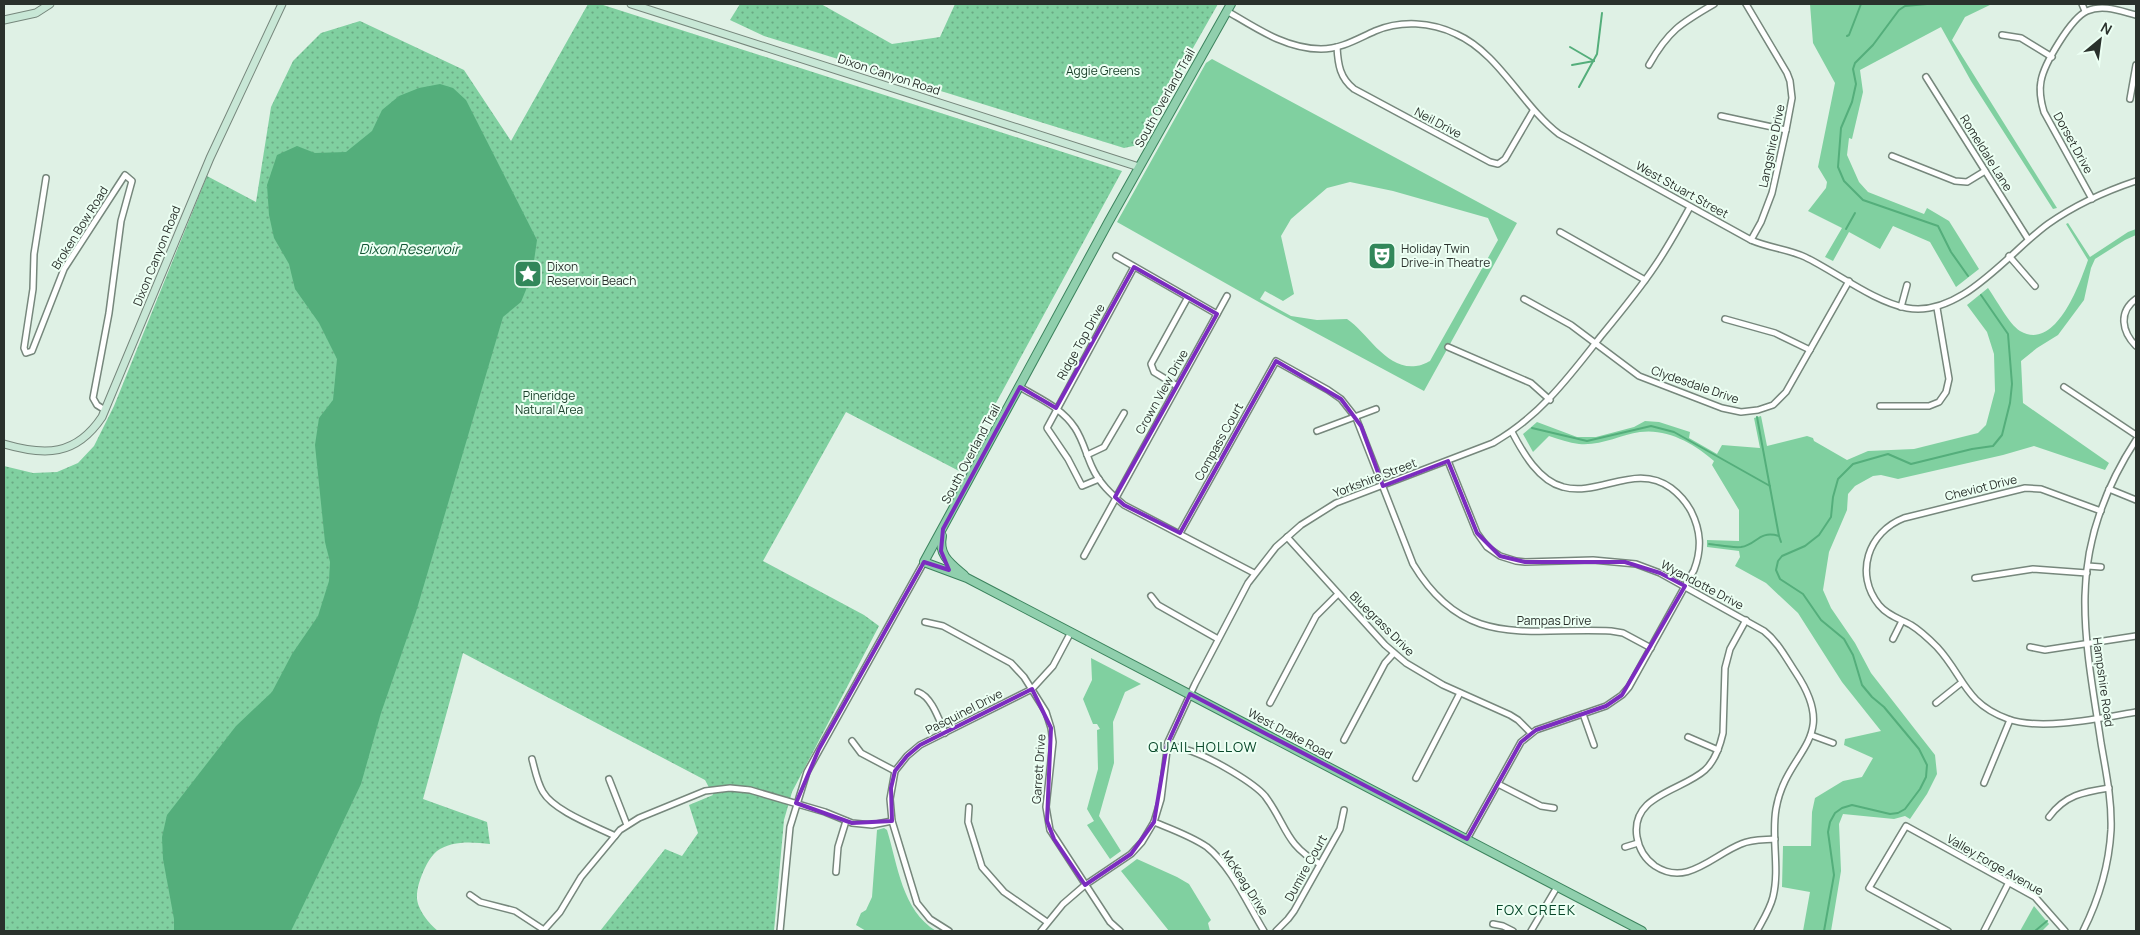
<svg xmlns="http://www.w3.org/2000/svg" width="2140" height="935" font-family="Manrope,sans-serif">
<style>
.green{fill:#80d0a0;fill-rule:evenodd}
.park{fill:url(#park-dots)}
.water{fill:#54ae7b}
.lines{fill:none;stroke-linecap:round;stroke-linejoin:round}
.stream{stroke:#54ae7b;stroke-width:2}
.street-casing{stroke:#76877c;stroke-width:8}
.secondary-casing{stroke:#76877c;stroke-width:9}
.primary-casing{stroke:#3c835d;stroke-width:10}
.street{stroke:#fff;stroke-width:5}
.secondary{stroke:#c8e7d6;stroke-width:7}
.primary{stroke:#90cfad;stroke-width:8}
.marked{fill:none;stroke:#7b2cbf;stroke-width:4;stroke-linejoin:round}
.labels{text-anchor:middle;stroke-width:4;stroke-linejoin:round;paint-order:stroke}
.park-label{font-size:12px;fill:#1b412b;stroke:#ecfff3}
.street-label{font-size:12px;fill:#2a312c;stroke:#ecfff3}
.poi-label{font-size:12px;fill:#2a312c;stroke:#ecfff3;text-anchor:start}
.water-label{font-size:14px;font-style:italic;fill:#135735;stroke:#ecfff3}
.neighbourhood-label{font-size:14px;letter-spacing:1px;fill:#08482a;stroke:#ecfff3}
</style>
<defs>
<pattern id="park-dots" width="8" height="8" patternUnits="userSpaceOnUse" patternTransform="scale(1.25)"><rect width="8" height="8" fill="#80d0a0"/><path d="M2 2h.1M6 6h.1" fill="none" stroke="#69a983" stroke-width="1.8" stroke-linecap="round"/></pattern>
</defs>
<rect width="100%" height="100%" fill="#dff1e5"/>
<g class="green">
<path d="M 1810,4 L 1992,4 L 1965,17 L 1952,40 L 2057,208 L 2053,209 L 1971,81 L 1941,27 L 1860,70 L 1863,92 L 1852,139 L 1849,138 L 1847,155 L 1859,182 L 1868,192 L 1924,214 L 1927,208 L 1949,221 L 1979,269 L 1956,287 L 1930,242 L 1893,226 L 1880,249 L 1849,232 L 1833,261 L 1825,257 L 1842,228 L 1808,211 L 1826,188 L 1827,182 L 1818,167 L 1835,83 L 1813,43 Z"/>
<path d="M 1212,59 L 1517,223 L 1424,391 L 1266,306 L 1117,222 L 1206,63 ZM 1350,182 L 1393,191 L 1488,218 L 1498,240 L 1430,361 C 1426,363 1420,366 1416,366 C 1386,370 1368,333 1347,319 L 1317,320 L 1291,316 L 1260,299 L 1265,291 L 1283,301 L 1294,294 L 1281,236 L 1291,219 L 1327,188 Z"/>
<path d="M 2068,223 L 2090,257 L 2128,232 L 2136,229 L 2136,235 L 2125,240 L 2095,259 L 2091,268 L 2084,300 L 2058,335 L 2037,348 L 2021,361 L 2023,403 L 2109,463 L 2105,470 L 2034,446 L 2003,455 L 1898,479 L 1881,475 L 1873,476 L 1855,486 L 1848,494 L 1847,510 L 1829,552 L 1823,590 L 1831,608 L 1855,643 L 1871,673 L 1935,755 L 1937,774 L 1927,794 L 1910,819 L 1905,816 L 1894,819 L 1843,814 L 1839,824 L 1841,871 L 1831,931 L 1803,931 L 1810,892 L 1782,887 L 1783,846 L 1811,846 L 1812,812 L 1815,798 L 1843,781 L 1862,777 L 1873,758 L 1844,745 L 1845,739 L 1881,731 L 1842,682 L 1798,613 L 1766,583 L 1735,566 L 1740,557 L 1739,551 L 1707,547 L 1707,540 L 1739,541 L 1739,510 L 1712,465 L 1714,461 C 1695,444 1667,428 1640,432 C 1620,435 1601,446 1579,444 C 1569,443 1559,439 1549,436 L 1533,452 L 1523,434 L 1537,422 L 1577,437 L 1596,437 L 1634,427 L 1645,421 L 1659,422 L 1690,432 L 1689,438 L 1717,454 L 1722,445 L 1760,448 L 1754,418 L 1761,416 L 1767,446 L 1807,436 L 1813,438 L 1814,441 L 1847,460 L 1868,451 L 1914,449 L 1978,433 L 1986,425 L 1995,391 L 1994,354 L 1987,332 L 1967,305 L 1988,288 C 1996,299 2009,324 2020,331 C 2056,352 2080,283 2088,260 L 2066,224 Z"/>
<path d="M 1091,658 L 1141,684 L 1125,692 L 1113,722 L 1114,763 L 1099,816 L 1121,851 L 1110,859 L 1087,825 L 1094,821 L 1087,809 L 1098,769 L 1097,730 L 1100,729 L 1097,724 L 1093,724 L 1083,699 L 1092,680 Z"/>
<path d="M 884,828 L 887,830 C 898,866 902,910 936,931 L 866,931 L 856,925 L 861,913 L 866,910 L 872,897 L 877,830 Z"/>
<path d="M 1137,859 L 1177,877 L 1189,884 L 1211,920 L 1208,923 L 1210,931 L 1169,931 L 1121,871 Z"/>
<path d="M 2034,906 L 2049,924 L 2042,931 L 2020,931 Z"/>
</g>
<g class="park">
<path d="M 588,4 L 600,4 L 1122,171 L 959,471 L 846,412 L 763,561 L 864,615 L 879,626 L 792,792 L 784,820 L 774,931 L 600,931 L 665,849 L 682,856 L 698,833 L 689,805 L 713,795 L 705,780 L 463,653 L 423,799 L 487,822 L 490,844 C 473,842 452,840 437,851 C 427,859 417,883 417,896 C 416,908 429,924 438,931 L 4,931 L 4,466 L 33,473 L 57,472 L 78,463 L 94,446 L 114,406 L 207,176 L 256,202 L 271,107 L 293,61 L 321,33 L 360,21 L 464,70 L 511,141 Z"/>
<path d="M 740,4 L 821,4 L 892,44 L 940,37 L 955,4 L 1218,4 L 1138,145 L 1124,148 L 764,36 L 730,20 Z"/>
</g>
<path class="water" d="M 440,84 L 453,88 L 466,100 L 537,240 L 532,275 L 521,302 L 503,317 L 416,612 L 381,713 L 361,784 L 291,931 L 174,931 L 174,919 L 163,859 L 162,837 L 167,815 L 236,726 L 272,692 L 292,654 L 318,616 L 329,581 L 330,562 L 325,542 L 315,445 L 319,418 L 333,400 L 337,359 L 319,323 L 295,289 L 289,264 L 274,238 L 269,215 L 267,185 L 277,155 L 297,146 L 315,153 L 346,152 L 372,131 L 382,110 L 399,96 L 419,88 Z"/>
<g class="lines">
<g class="stream">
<path d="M 1927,4 L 1905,6 L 1899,10 L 1873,45 L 1855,63 L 1853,69 L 1856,84 L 1852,102 L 1841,128 L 1838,167 L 1844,181 L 1863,200 L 1938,226 L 1951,252 L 1968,276"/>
<path d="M 1847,36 L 1849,35 L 1861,4"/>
<path d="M 1570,47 L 1594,61"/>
<path d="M 1572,65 L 1594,61"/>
<path d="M 1579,87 L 1597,54 L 1602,13"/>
<path d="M 1846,229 L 1855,213"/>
<path d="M 1757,417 L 1779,536 L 1781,542"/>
<path d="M 1532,428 L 1587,441 L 1651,426 L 1674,432 L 1770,486"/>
<path d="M 1709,544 C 1719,545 1731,548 1741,547 C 1757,545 1758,530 1779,536"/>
<path d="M 1824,931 L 1834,875 L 1828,832 L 1830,822 L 1835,813 L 1842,808 L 1852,805 L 1890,814 L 1898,813 L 1905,809 L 1920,789 L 1926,777 L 1927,765 L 1919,749 L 1884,707 L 1872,697 L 1862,685 L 1853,655 L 1844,639 L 1821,620 L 1803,594 L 1780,579 L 1776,570 L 1778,561 L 1782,556 L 1805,546 L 1819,535 L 1831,517 L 1833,497 L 1838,479 L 1853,464 L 1888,454 L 1911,464 L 1972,449 L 1993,446 L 2002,435 L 2010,403 L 2012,384 L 2008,334 L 1981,295"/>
<path d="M 2035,931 L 2047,921"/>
</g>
<defs>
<g id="street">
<path d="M 1746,4 L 1787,73 L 1790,81 L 1792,98 L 1786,130 L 1772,193 L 1761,222 L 1751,240"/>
<path d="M 2082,4 L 2085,11"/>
<path d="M 1227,11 C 1256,28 1286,49 1321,49 C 1341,49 1357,39 1375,31 C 1401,20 1431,22 1456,34 C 1499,53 1522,106 1559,134 L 1751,240 C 1769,248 1788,249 1805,257 C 1836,272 1874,302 1907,308 C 1961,318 2008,253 2048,224 C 2075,205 2106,191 2136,181"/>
<path d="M 2002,35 L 2021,38 L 2052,57"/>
<path d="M 1337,47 C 1338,65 1340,78 1354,89 L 1490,162 L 1498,164 L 1505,159 L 1533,111"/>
<path d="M 1649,65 C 1668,31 1681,23 1714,4"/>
<path d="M 1926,77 L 2028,239"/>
<path d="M 2130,99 L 2136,65"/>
<path d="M 1721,116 L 1786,130"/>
<path d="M 1892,156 L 1955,181 L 1967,182 L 1985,171"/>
<path d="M 46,178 L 34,254 L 33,289 L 24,348 L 26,353 L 32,351 L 64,269 L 125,175 L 132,181 L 121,221 L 109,313 L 93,398 L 97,405 L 105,410"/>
<path d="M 2092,199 L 2044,112 C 2041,102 2039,91 2041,81 C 2044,64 2071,18 2087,11 C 2103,4 2120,11 2136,15"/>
<path d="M 1560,232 L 1645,280"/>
<path d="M 1116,256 L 1217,314"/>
<path d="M 2009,256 L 2035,286"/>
<path d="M 1524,299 L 1571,325 L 1639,376 L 1722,408 L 1741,412 L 1758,410 L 1773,405 L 1786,392 L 1849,281"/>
<path d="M 2136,299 C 2118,312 2122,332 2136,346"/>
<path d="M 1901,307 L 1907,285"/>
<path d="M 1725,319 L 1775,333 L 1810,350"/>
<path d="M 1448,347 L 1531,383 L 1550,400"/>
<path d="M 1177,386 L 1154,372 L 1151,364 L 1188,297"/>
<path d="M 1020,387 C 1040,399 1062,408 1075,428 C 1083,440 1086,454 1092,467 C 1099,483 1111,494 1124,505 L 1254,573"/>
<path d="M 2064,387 L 2136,435"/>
<path d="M 1880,406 L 1929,406 L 1939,402 L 1946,392 L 1949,379 L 1937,308"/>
<path d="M 1317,431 L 1376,409"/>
<path d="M 1087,455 L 1104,447 L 1124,413"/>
<path d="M 1448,461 L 1477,533 L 1487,547 L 1500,556 L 1516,561 L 1525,562 L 1593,560 L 1636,564 L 1660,573 L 1764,631 C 1778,642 1786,658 1796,673 C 1841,741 1786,749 1776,809 C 1771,838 1780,868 1773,897 C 1770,909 1763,920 1757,931"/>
<path d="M 1099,479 L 1082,486 L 1068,459 L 1047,428 L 1134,267"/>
<path d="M 2109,489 L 2136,500"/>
<path d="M 2101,511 L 2041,489 L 2025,488 L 1904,518 C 1868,532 1854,574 1879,605 C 1887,615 1900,619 1911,625 C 1921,631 1929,639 1937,647 C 1964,676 1964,703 2008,719 C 2041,731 2101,718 2136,712"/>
<path d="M 1180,533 L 1276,361 L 1328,390 L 1341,399 L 1356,418 L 1413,564 C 1465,651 1527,627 1611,631 L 1623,633 L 1651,648"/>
<path d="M 1287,537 L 1385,645 L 1406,663 L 1443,685 L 1510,715 L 1518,720 L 1531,733"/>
<path d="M 1084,556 L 1227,296"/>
<path d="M 2088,566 L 2101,567"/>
<path d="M 1975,578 L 2033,569 L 2087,573"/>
<path d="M 1151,596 L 1158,605 L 1218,639"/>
<path d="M 1746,620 L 1730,649 L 1725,668 L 1723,733 C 1720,746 1715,761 1705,770 C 1682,791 1630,795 1637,837 C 1639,849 1645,859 1655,866 C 1687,887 1713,855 1741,844 C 1752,839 1764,840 1775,839"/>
<path d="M 925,622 L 943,626 L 1011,663 L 1024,677 L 1046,712 L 1051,728 L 1053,742 L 1046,807 L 1050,830 L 1110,922 L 1120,931"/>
<path d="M 1893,639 L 1902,621"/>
<path d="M 2030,647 L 2045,650 L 2136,636"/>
<path d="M 918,692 C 932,697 939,720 945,733"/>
<path d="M 1270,703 L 1316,616 L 1338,594"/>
<path d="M 1936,703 L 1961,683"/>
<path d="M 1583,714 L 1594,745"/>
<path d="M 1811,735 L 1833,743"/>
<path d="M 1688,737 L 1718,750"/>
<path d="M 1344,740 L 1385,663 L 1394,653"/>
<path d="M 852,741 L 861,753 L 895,771"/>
<path d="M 1167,745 C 1176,747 1187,749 1196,753 C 1214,760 1253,782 1265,796 C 1287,825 1284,844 1320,864"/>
<path d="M 532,759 C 535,770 537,782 543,792 C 554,811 595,826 615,836"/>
<path d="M 1416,778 L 1460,693"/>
<path d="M 609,779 L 627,825"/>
<path d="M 1984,783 L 2010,720"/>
<path d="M 1498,784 L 1541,806 L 1554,808"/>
<path d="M 969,807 L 968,822 L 982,867 L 1004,892 L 1047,922"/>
<path d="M 2049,817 C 2065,795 2083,792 2109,788"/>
<path d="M 1154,822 C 1171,829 1191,836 1207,847 C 1231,866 1248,905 1264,931"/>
<path d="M 1467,839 L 1521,742 L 1536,730 L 1606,706 L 1622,695 L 1629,687 L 1694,570 C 1702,549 1701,531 1691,511 C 1686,502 1679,494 1671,488 C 1636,462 1599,497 1563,487 C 1539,481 1523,453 1512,432"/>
<path d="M 1625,847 L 1638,843"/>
<path d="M 836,872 L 838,847 L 846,821"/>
<path d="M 470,895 L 480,902 L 515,911 L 544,930"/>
<path d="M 1493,924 L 1503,926 L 1513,931"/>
<path d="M 543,931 L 560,912 L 581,877 L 620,830 L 639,818 L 705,791 L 730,788 L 750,790 L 825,812 L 852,823 L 872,825 L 892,821"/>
<path d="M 780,931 L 790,827 L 807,772 L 924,562"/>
<path d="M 949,931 L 930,919 L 917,903 L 892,821 L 890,799 L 895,771 L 907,756 L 920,745 L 1032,689 L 1053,666 L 1071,632"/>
<path d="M 1041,931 L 1063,904 L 1085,885 L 1131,854 L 1142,842 L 1154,822 L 1161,799 L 1168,742 L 1195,684 L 1248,583 L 1276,547 L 1301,525 L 1336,503 L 1493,443 C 1540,416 1569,377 1601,336 C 1620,313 1639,290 1655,266 C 1668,247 1679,227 1690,207"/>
<path d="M 1276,931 L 1288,919 L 1294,911 L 1340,829 L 1344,810"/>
<path d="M 1531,931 L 1557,887"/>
<path d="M 1948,931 L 1869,888 L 1906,826 L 2035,897 L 2065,931"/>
<path d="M 1984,931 L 2009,882"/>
<path d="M 2083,931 C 2099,899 2109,866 2111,830 C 2112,800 2106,772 2101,743 C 2094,695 2084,645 2085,596 C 2086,540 2106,486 2136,440"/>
</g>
<g id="secondary">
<path d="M 631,4 L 1139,167"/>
<path d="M 4,20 L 36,13 L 50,4"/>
<path d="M 4,444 C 45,456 76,456 102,417 L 210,158 L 282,4"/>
</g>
<g id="primary">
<path d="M 1231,4 L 1109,221 L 924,562 L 967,578 L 1642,931"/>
<path d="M 942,536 C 938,555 950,563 964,575"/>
</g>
</defs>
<use href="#street" class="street-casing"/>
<use href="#secondary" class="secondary-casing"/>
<use href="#primary" class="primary-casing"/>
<use href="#street" class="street"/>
<use href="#secondary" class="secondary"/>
<use href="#primary" class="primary"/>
</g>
<path class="marked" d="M 1134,267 L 1217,314 L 1115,497 L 1124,505 L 1180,533 L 1276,361 L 1341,399 L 1361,426 L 1383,486 L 1448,461 L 1477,533 L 1500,556 L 1525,562 L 1625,562 L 1660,573 L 1685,586 L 1622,695 L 1606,706 L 1536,730 L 1521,742 L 1467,839 L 1190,694 L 1167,745 L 1154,822 L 1131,854 L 1085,885 L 1054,839 L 1047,821 L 1051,728 L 1032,689 L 920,745 L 907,756 L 895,771 L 891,788 L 892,821 L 852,823 L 796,803 L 819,749 L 924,562 L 949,570 L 941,551 L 943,529 L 1020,387 L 1056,408 Z"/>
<defs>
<symbol id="theatre-square" viewBox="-11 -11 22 22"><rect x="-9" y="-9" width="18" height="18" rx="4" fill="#32875a" stroke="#ecfff3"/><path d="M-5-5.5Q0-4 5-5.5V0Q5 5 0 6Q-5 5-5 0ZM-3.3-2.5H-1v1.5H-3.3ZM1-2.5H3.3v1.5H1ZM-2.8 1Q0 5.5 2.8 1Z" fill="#fff"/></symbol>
<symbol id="sight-square" viewBox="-11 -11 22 22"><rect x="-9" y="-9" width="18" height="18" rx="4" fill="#32875a" stroke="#ecfff3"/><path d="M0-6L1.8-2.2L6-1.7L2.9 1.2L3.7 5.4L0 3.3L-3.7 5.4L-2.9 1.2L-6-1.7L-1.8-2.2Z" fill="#fff"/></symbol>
</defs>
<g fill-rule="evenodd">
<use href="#theatre-square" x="1366" y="240" width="32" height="32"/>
<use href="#sight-square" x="512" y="258" width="32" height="32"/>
</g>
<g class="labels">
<g class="park-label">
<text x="1103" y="75">Aggie Greens</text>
<text x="549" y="400">Pineridge<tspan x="549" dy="14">Natural Area</tspan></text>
</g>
<g class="street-label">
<text transform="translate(889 75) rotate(18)" y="4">Dixon Canyon Road</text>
<text transform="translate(1165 98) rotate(-61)" y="4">South Overland Trail</text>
<text transform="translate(1438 123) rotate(28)" y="4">Neil Drive</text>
<text transform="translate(2073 143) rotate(61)" y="4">Dorset Drive</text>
<text transform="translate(1772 146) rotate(-78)" y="4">Langshire Drive</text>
<text transform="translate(1986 153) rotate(58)" y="4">Romeldale Lane</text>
<text transform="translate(1682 190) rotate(29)" y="4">West Stuart Street</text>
<text transform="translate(80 228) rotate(-58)" y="4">Broken Bow Road</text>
<text transform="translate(157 256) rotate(-68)" y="4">Dixon Canyon Road</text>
<text transform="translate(1081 342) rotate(-61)" y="4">Ridge Top Drive</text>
<text transform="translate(1695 385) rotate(19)" y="4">Clydesdale Drive</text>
<text transform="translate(1162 392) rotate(-61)" y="4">Crown View Drive</text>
<text transform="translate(1219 442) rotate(-61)" y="4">Compass Court</text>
<text transform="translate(971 454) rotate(-62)" y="4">South Overland Trail</text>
<text transform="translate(1375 478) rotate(-21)" y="4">Yorkshire Street</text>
<text transform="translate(1981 488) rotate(-14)" y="4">Cheviot Drive</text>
<text transform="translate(1702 585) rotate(28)" y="4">Wyandotte Drive</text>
<text x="1554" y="625">Pampas Drive</text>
<text transform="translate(1382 624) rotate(45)" y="4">Bluegrass Drive</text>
<text transform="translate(2103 682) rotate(82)" y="4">Hampshire Road</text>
<text transform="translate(964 712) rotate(-27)" y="4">Pasquinel Drive</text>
<text transform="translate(1290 734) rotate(28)" y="4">West Drake Road</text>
<text transform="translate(1039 769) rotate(-86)" y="4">Garrett Drive</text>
<text transform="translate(1995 865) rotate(30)" y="4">Valley Forge Avenue</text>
<text transform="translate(1306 868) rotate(-61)" y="4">Dumire Court</text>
<text transform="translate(1245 883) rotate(57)" y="4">McKeag Drive</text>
</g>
<g class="poi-label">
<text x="1401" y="253">Holiday Twin<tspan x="1401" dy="14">Drive-in Theatre</tspan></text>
<text x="547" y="271">Dixon<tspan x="547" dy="14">Reservoir Beach</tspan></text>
</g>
<g class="water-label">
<text x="409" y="254">Dixon Reservoir</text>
</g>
<g class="neighbourhood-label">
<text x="1203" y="752">QUAIL HOLLOW</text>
<text x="1536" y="915">FOX CREEK</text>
</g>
</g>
<rect width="2140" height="935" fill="none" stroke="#2a312c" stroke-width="10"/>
<g transform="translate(2100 40) rotate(29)" stroke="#ecfff3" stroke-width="4" paint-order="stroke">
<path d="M0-4L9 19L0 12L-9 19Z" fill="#2a312c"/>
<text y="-8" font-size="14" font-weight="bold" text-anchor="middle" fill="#2a312c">N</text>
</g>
</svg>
